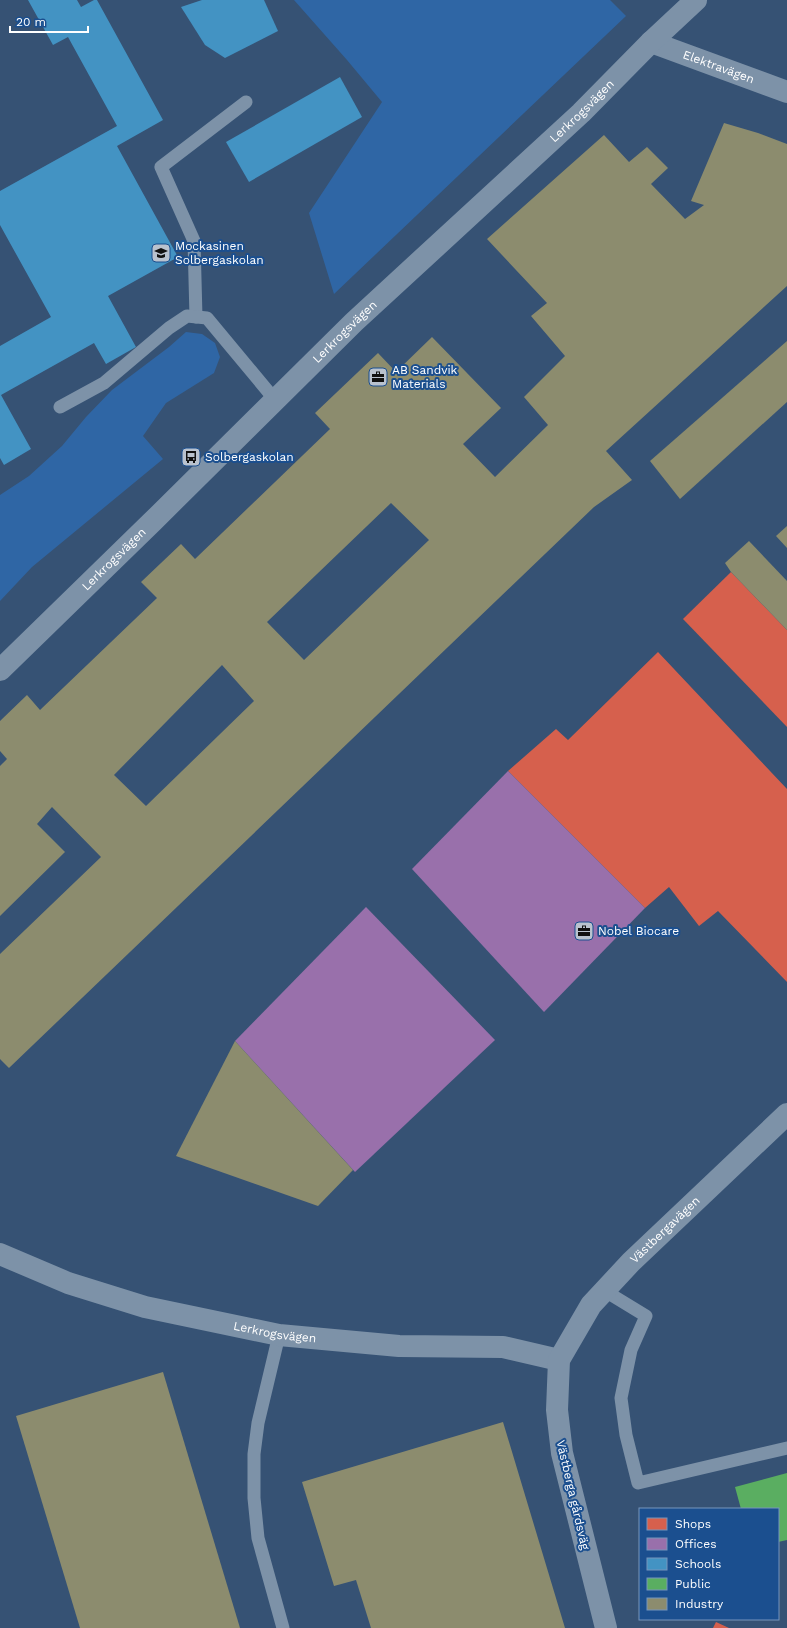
<svg xmlns="http://www.w3.org/2000/svg" width="787" height="1628" font-family="'Work Sans',sans-serif">
<style>
.green{fill:#2f66a5}
.shops{fill:#d6604d}
.offices{fill:#9970ab}
.schools{fill:#4393c3}
.public{fill:#5aae61}
.industry{fill:#8c8c6e;fill-rule:evenodd}
.lines{fill:none;stroke-linecap:round;stroke-linejoin:round}
.lane{stroke:#7d92a8;stroke-width:13}
.street{stroke:#7d92a8;stroke-width:22}
.labels{text-anchor:middle;stroke-width:4;stroke-linejoin:round;paint-order:stroke}
.street-label{font-size:12px;fill:#fff;stroke:#1b4f8f}
.poi-label{font-size:12px;fill:#fff;stroke:#1b4f8f;text-anchor:start}
</style>
<rect width="100%" height="100%" fill="#365274"/>
<g class="green">
<path d="M 294,0 L 610,0 L 626,16 L 334,294 L 309,213 L 382,102 L 347,60 Z"/>
<path d="M 186,332 L 202,334 L 215,343 L 220,357 L 214,373 L 166,403 L 143,436 L 163,459 L 32,567 L 0,601 L 0,495 L 29,476 L 62,446 L 86,417 L 112,390 L 169,347 Z"/>
</g>
<g class="shops">
<path d="M 731,572 L 787,630 L 787,727 L 683,619 Z"/>
<path d="M 658,652 L 787,789 L 787,982 L 718,911 L 699,926 L 669,887 L 645,908 L 508,771 L 556,729 L 568,740 Z"/>
<path d="M 716,1622 L 729,1628 L 713,1628 Z"/>
</g>
<g class="offices">
<path d="M 508,771 L 645,908 L 544,1012 L 412,869 Z"/>
<path d="M 366,907 L 495,1040 L 355,1172 L 235,1041 Z"/>
</g>
<g class="schools">
<path d="M 28,0 L 77,0 L 81,7 L 94,0 L 97,0 L 163,120 L 117,146 L 178,257 L 108,296 L 136,347 L 106,364 L 94,343 L 1,395 L 31,449 L 4,465 L 0,458 L 0,346 L 51,317 L 0,225 L 0,191 L 117,126 L 68,37 L 53,45 Z"/>
<path d="M 202,0 L 264,0 L 278,31 L 225,58 L 205,45 L 181,7 Z"/>
<path d="M 340,77 L 362,117 L 249,182 L 226,142 Z"/>
</g>
<path class="public" d="M 787,1473 L 787,1540 L 778,1542 L 778,1509 L 741,1509 L 735,1487 Z"/>
<g class="industry">
<path d="M 724,123 L 758,133 L 787,144 L 787,286 L 606,451 L 632,480 L 594,507 L 9,1068 L 0,1059 L 0,954 L 101,857 L 52,807 L 37,824 L 65,852 L 0,916 L 0,766 L 7,759 L 0,751 L 0,721 L 27,695 L 40,710 L 157,598 L 141,582 L 181,544 L 195,559 L 330,429 L 315,413 L 378,353 L 396,372 L 432,337 L 501,408 L 463,444 L 495,477 L 548,425 L 524,397 L 565,356 L 531,316 L 547,303 L 487,239 L 604,135 L 629,162 L 647,147 L 668,168 L 651,184 L 685,219 L 704,205 L 691,201 ZM 391,503 L 429,540 L 304,660 L 267,622 ZM 222,665 L 254,701 L 146,806 L 114,775 Z"/>
<path d="M 787,341 L 787,402 L 680,499 L 650,461 Z"/>
<path d="M 787,526 L 787,548 L 776,536 Z"/>
<path d="M 749,541 L 787,581 L 787,630 L 731,572 L 725,563 Z"/>
<path d="M 235,1041 L 353,1170 L 318,1206 L 176,1156 Z"/>
<path d="M 163,1372 L 240,1628 L 80,1628 L 16,1416 Z"/>
<path d="M 503,1422 L 565,1628 L 371,1628 L 356,1580 L 334,1586 L 302,1482 Z"/>
</g>
<g class="lines">
<g class="lane">
<path d="M 196,317 L 194,241 L 161,167 L 246,102"/>
<path d="M 60,407 L 104,383 L 169,328 L 187,316 L 207,318 L 276,401"/>
<path d="M 605,1291 L 646,1316 L 631,1350 L 621,1398 L 626,1435 L 638,1483 L 787,1448"/>
<path d="M 279,1335 L 258,1423 L 254,1454 L 254,1498 L 258,1538 L 283,1628"/>
</g>
<g class="street">
<path id="s1" d="M 651,42 L 787,92"/>
<path id="s2" d="M 0,670 L 153,521 L 354,322 L 581,113 L 651,42 L 696,0"/>
<path id="s3" d="M 0,1254 L 68,1283 L 145,1307 L 279,1335 L 399,1346 L 503,1347 L 559,1360"/>
<path id="s4" d="M 606,1628 L 562,1453 L 557,1410 L 559,1360 L 591,1305 L 631,1262 L 787,1114"/>
</g>
</g>
<defs>
<symbol id="school-square" viewBox="-11 -11 22 22"><rect x="-9" y="-9" width="18" height="18" rx="4" fill="#b9c2ce" stroke="#1b4f8f"/><path d="M0-5L7-2L0 1L-7-2ZM-4 1L0 2.5L4 1V4Q0 6-4 4Z" fill="#111"/></symbol>
<symbol id="office-square" viewBox="-11 -11 22 22"><rect x="-9" y="-9" width="18" height="18" rx="4" fill="#b9c2ce" stroke="#1b4f8f"/><path d="M-6-3h4V-5.5h4V-3h4V5H-6ZM-1-4.5V-3h2v-1.5ZM-6 0V1H6V0Z" fill="#111"/></symbol>
<symbol id="bus-square" viewBox="-11 -11 22 22"><rect x="-9" y="-9" width="18" height="18" rx="4" fill="#b9c2ce" stroke="#1b4f8f"/><path d="M-5-6H5V4H4V6H2V4H-2V6H-4V4H-5ZM-3.5-4V0h7V-4ZM-3.5 1.2v1.5H-2V1.2ZM2 1.2v1.5H3.5V1.2Z" fill="#111"/></symbol>
</defs>
<g fill-rule="evenodd">
<use href="#school-square" x="150" y="242" width="22" height="22"/>
<use href="#office-square" x="367" y="366" width="22" height="22"/>
<use href="#bus-square" x="180" y="446" width="22" height="22"/>
<use href="#office-square" x="573" y="920" width="22" height="22"/>
</g>
<g class="labels">
<g class="street-label">
<text dy="4" stroke="none"><textPath href="#s1" startOffset="72">Elektravägen</textPath></text>
<text dy="4" stroke="none"><textPath href="#s2" startOffset="807">Lerkrogsvägen</textPath></text>
<text dy="4" stroke="none"><textPath href="#s2" startOffset="483">Lerkrogsvägen</textPath></text>
<text dy="4" stroke="none"><textPath href="#s2" startOffset="159">Lerkrogsvägen</textPath></text>
<text dy="4" stroke="none"><textPath href="#s4" startOffset="443">Västbergavägen</textPath></text>
<text dy="4" stroke="none"><textPath href="#s3" startOffset="287">Lerkrogsvägen</textPath></text>
<text transform="translate(573 1495) rotate(77)" y="4">Västberga gårdsväg</text>
</g>
<g class="poi-label">
<text x="175" y="250">Mockasinen<tspan x="175" dy="14">Solbergaskolan</tspan></text>
<text x="392" y="374">AB Sandvik<tspan x="392" dy="14">Materials</tspan></text>
<text x="205" y="461">Solbergaskolan</text>
<text x="598" y="935">Nobel Biocare</text>
</g>
</g>
<rect x="639" y="1508" width="140" height="112" fill="#1b4f8f" stroke="#7695bc"/>
<rect x="647" y="1518" width="20" height="12" fill="#d6604d" stroke="#7695bc"/>
<text x="675" y="1528" font-size="12" fill="#ffffff">Shops</text>
<rect x="647" y="1538" width="20" height="12" fill="#9970ab" stroke="#7695bc"/>
<text x="675" y="1548" font-size="12" fill="#ffffff">Offices</text>
<rect x="647" y="1558" width="20" height="12" fill="#4393c3" stroke="#7695bc"/>
<text x="675" y="1568" font-size="12" fill="#ffffff">Schools</text>
<rect x="647" y="1578" width="20" height="12" fill="#5aae61" stroke="#7695bc"/>
<text x="675" y="1588" font-size="12" fill="#ffffff">Public</text>
<rect x="647" y="1598" width="20" height="12" fill="#8c8c6e" stroke="#7695bc"/>
<text x="675" y="1608" font-size="12" fill="#ffffff">Industry</text>
<path d="M10 26v6h78v-6" fill="none" stroke="#ffffff" stroke-width="2"/>
<text x="16" y="26" font-size="12" fill="#ffffff" stroke="#1b4f8f" stroke-width="3" paint-order="stroke">20 m</text>
</svg>
